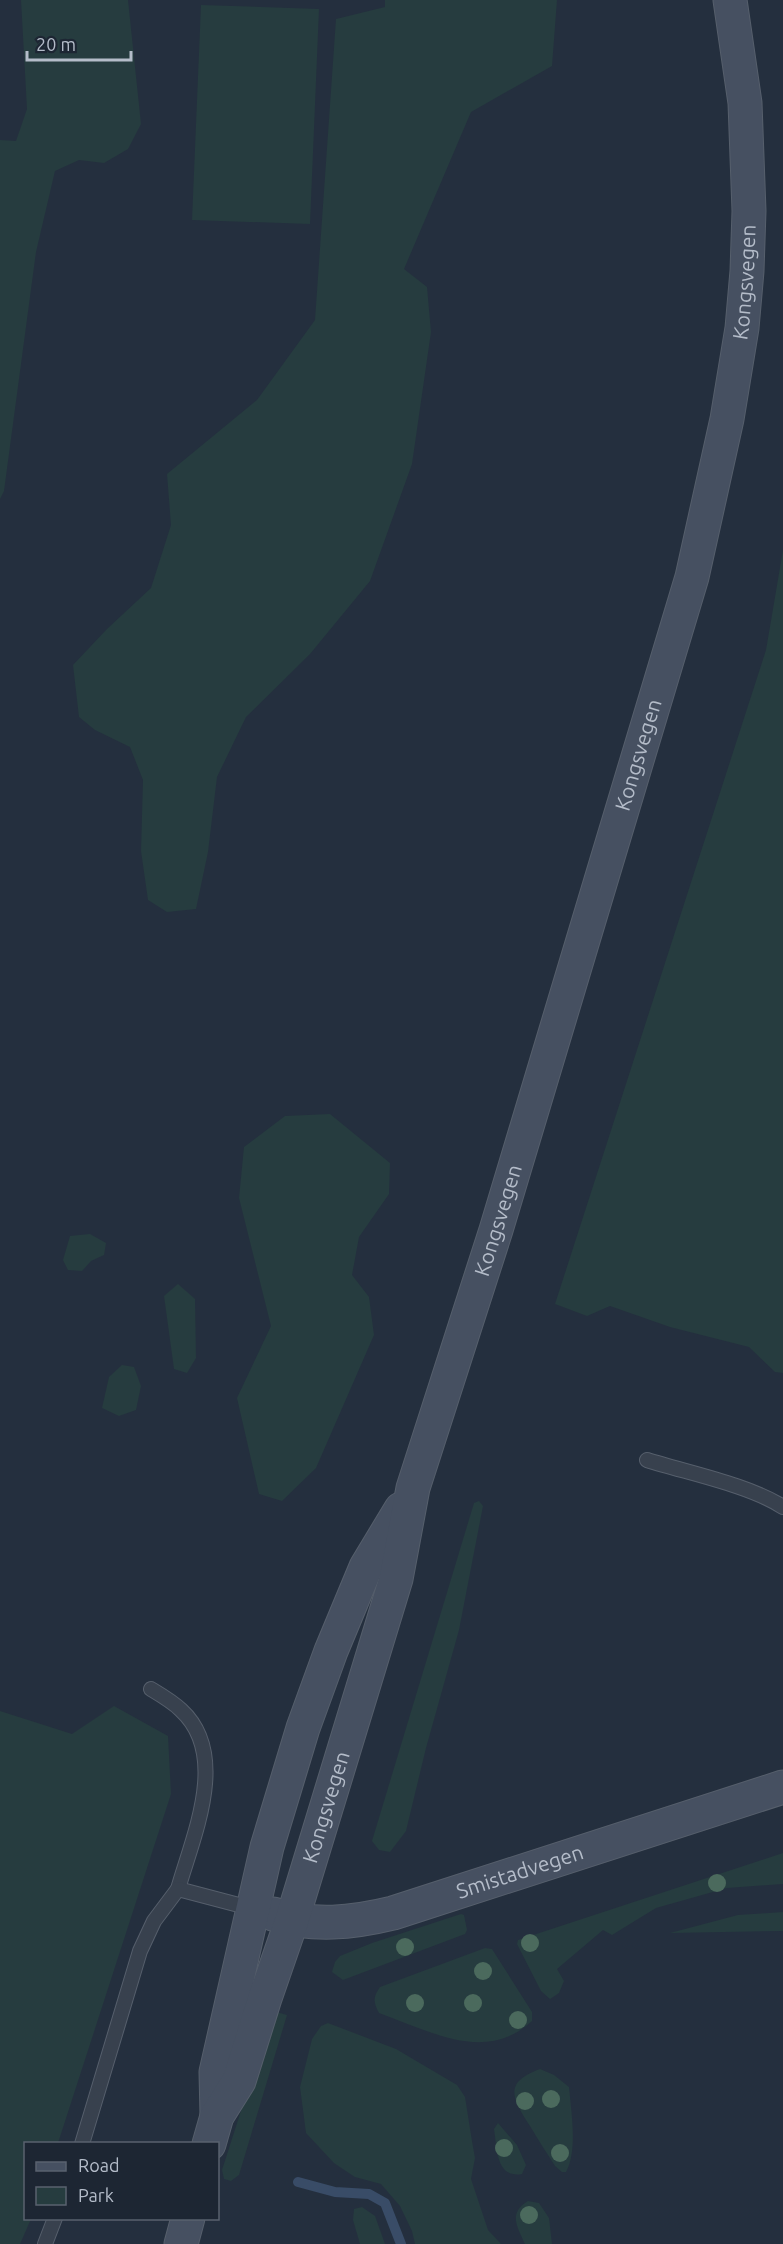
<svg xmlns="http://www.w3.org/2000/svg" width="783" height="2244" font-family="Ubuntu,sans-serif">
<style>
.green{fill:#263c3f}
.lines{fill:none;stroke-linecap:round;stroke-linejoin:round}
.stream{stroke:#394c67;stroke-width:10}
.lane-casing{stroke:#565f6c;stroke-width:16}
.secondary-casing{stroke:#565f6c;stroke-width:35}
.lane{stroke:#38414e;stroke-width:14}
.secondary{stroke:#465061;stroke-width:33}
.tree{fill:#4b6a5d}
.labels{text-anchor:middle;stroke-width:6;stroke-linejoin:round;paint-order:stroke}
.street-label{font-size:21px;fill:#b4bcc9;stroke:#1d2633}
</style>
<rect width="100%" height="100%" fill="#242f3e"/>
<g class="green">
<path d="M 21,0 L 128,0 L 141,124 L 128,149 L 104,163 L 79,160 L 55,171 L 36,252 L 4,491 L 0,499 L 0,140 L 16,141 L 27,109 Z"/>
<path d="M 385,0 L 557,0 L 552,66 L 471,112 L 404,269 L 427,287 L 431,332 L 412,464 L 370,581 L 310,654 L 246,717 L 217,777 L 208,852 L 196,909 L 167,912 L 148,900 L 141,851 L 143,780 L 130,747 L 95,730 L 79,717 L 73,665 L 107,629 L 151,588 L 171,525 L 167,474 L 257,400 L 315,320 L 336,19 L 385,7 Z"/>
<path d="M 201,5 L 319,9 L 310,224 L 192,220 Z"/>
<path d="M 783,550 L 783,1373 L 775,1372 L 749,1347 L 670,1327 L 610,1306 L 587,1316 L 555,1304 L 766,650 Z"/>
<path d="M 330,1114 L 390,1163 L 389,1194 L 359,1237 L 352,1275 L 369,1297 L 374,1335 L 316,1468 L 282,1501 L 259,1494 L 237,1398 L 271,1326 L 239,1198 L 244,1147 L 285,1116 Z"/>
<path d="M 90,1234 L 106,1243 L 104,1255 L 91,1261 L 82,1271 L 68,1270 L 63,1260 L 70,1236 Z"/>
<path d="M 178,1284 L 195,1299 L 196,1358 L 187,1373 L 174,1369 L 164,1296 Z"/>
<path d="M 122,1365 L 134,1367 L 141,1386 L 136,1410 L 119,1416 L 102,1408 L 109,1377 Z"/>
<path d="M 479,1501 L 483,1506 L 459,1630 L 426,1748 L 406,1831 L 390,1852 L 379,1850 L 372,1841 L 474,1503 Z"/>
<path d="M 114,1706 L 168,1736 L 171,1794 L 58,2143 L 26,2144 L 26,2218 L 31,2219 L 20,2244 L 0,2244 L 0,1711 L 72,1734 Z"/>
<path d="M 783,1853 L 783,1884 L 727,1888 L 656,1908 L 612,1935 L 603,1930 L 557,1969 L 564,1981 L 559,1993 L 550,1999 L 541,1991 L 517,1944 L 518,1940 Z"/>
<path d="M 783,1912 L 783,1931 L 670,1933 L 738,1915 Z"/>
<path d="M 461,1914 L 464,1915 L 467,1930 L 465,1934 L 343,1980 L 332,1972 L 335,1962 L 340,1956 L 372,1943 Z"/>
<path d="M 485,1948 L 492,1949 L 532,2012 L 532,2021 C 485,2064 430,2031 379,2013 C 373,2002 373,1997 380,1987 Z"/>
<path d="M 273,2011 L 287,2015 L 239,2175 L 231,2181 L 224,2179 L 222,2170 Z"/>
<path d="M 328,2023 L 396,2049 L 457,2085 L 465,2097 L 472,2141 L 475,2158 L 471,2179 L 488,2230 L 501,2244 L 415,2244 L 412,2231 L 400,2206 L 381,2184 L 355,2177 L 334,2163 L 306,2133 L 300,2087 L 312,2039 L 321,2026 Z"/>
<path d="M 540,2069 L 554,2075 L 569,2087 C 571,2110 578,2151 566,2172 L 562,2172 L 555,2166 C 547,2153 538,2140 530,2126 C 513,2099 502,2083 540,2069 Z"/>
<path d="M 498,2123 L 517,2145 L 526,2165 L 522,2174 C 496,2179 497,2148 494,2129 Z"/>
<path d="M 528,2201 L 539,2203 L 549,2218 L 552,2244 L 525,2244 C 517,2226 508,2213 528,2201 Z"/>
<path d="M 362,2207 L 375,2216 L 385,2244 L 360,2244 L 353,2220 L 354,2209 Z"/>
</g>
<g class="lines">
<path class="stream" d="M 298,2182 L 335,2192 L 369,2194 L 385,2203 L 401,2244"/>
<defs>
<g id="lane">
<path d="M 647,1460 C 688,1473 749,1485 783,1507"/>
<path d="M 151,1689 C 161,1695 173,1702 181,1710 C 230,1755 193,1836 178,1889"/>
<path d="M 82,2144 L 140,1951 L 154,1921 L 178,1889 L 254,1909"/>
<path d="M 45,2244 L 55,2218"/>
</g>
<g id="secondary">
<path id="s1" d="M 273,1914 C 313,1927 352,1923 393,1913 L 783,1787"/>
<path d="M 217,2116 L 216,2072 L 267,1847 L 303,1728 L 331,1651 L 366,1567 L 401,1509"/>
<path id="s2" d="M 209,2144 L 217,2116 L 239,2081 L 265,1998 L 292,1920 L 396,1579 L 413,1488 L 496,1230 L 692,577 L 727,419 L 742,328 L 747,271 L 749,211 L 745,103 L 730,0"/>
<path d="M 181,2244 L 188,2218"/>
</g>
</defs>
<use href="#lane" class="lane-casing"/>
<use href="#secondary" class="secondary-casing"/>
<use href="#lane" class="lane"/>
<use href="#secondary" class="secondary"/>
</g>
<g class="tree">
<circle cx="717" cy="1883" r="9"/>
<circle cx="530" cy="1943" r="9"/>
<circle cx="405" cy="1947" r="9"/>
<circle cx="483" cy="1971" r="9"/>
<circle cx="415" cy="2003" r="9"/>
<circle cx="473" cy="2003" r="9"/>
<circle cx="518" cy="2020" r="9"/>
<circle cx="551" cy="2099" r="9"/>
<circle cx="525" cy="2101" r="9"/>
<circle cx="504" cy="2148" r="9"/>
<circle cx="560" cy="2153" r="9"/>
<circle cx="529" cy="2215" r="9"/>
</g>
<g class="labels">
<g class="street-label">
<text dy="7" stroke="none"><textPath href="#s2" startOffset="1942">Kongsvegen</textPath></text>
<text dy="7" stroke="none"><textPath href="#s2" startOffset="1456">Kongsvegen</textPath></text>
<text dy="7" stroke="none"><textPath href="#s2" startOffset="970">Kongsvegen</textPath></text>
<text dy="7" stroke="none"><textPath href="#s2" startOffset="358">Kongsvegen</textPath></text>
<text dy="7" stroke="none"><textPath href="#s1" startOffset="255">Smistadvegen</textPath></text>
</g>
</g>
<rect x="24" y="2142" width="195" height="78" fill="#1d2633" stroke="#59626f" stroke-width="1.5"/>
<rect x="36" y="2162" width="30" height="9" fill="#465061" stroke="#59626f" stroke-width="1.5"/>
<text x="78" y="2172" font-size="18" fill="#b4bcc9">Road</text>
<rect x="36" y="2187" width="30" height="18" fill="#263c3f" stroke="#59626f" stroke-width="1.5"/>
<text x="78" y="2202" font-size="18" fill="#b4bcc9">Park</text>
<path d="M27 51v9h104v-9" fill="none" stroke="#b4bcc9" stroke-width="3"/>
<text x="36" y="51" font-size="18" fill="#b4bcc9" stroke="#1d2633" stroke-width="4.5" paint-order="stroke">20 m</text>
</svg>
